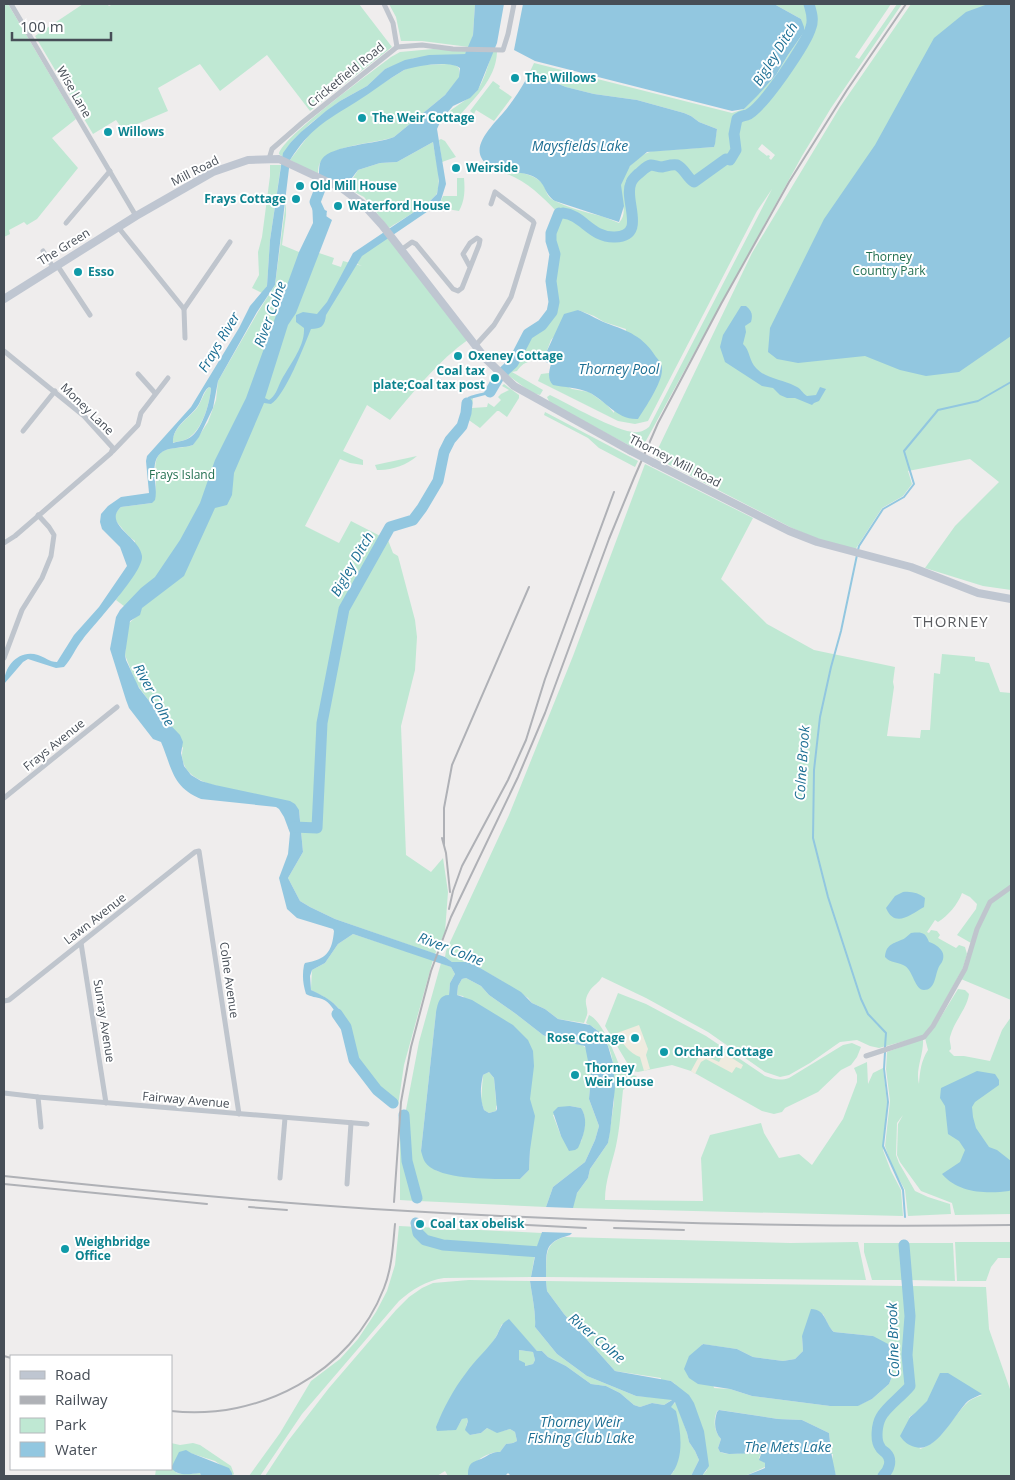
<svg xmlns="http://www.w3.org/2000/svg" width="1015" height="1480" font-family="'Open Sans',sans-serif">
<style>
.green{fill:#bfe8d3;fill-rule:evenodd}
.sand{fill:#efebdf}
.water{fill:#92c7e0;fill-rule:evenodd}
.lines{fill:none;stroke-linecap:round;stroke-linejoin:round}
.stream{stroke:#92c7e0;stroke-width:2}
.river{stroke:#92c7e0;stroke-width:11}
.street{stroke:#bfc5cd;stroke-width:5}
.secondary{stroke:#bfc6d1;stroke-width:8}
.rail{stroke:#afb1b6;stroke-width:2}
.secondary-bridge{stroke:#bfc6d1;stroke-width:8}
.culture-dot{fill:#0f9aa8;stroke:#fff;stroke-width:2}
.labels{text-anchor:middle;stroke-width:4;stroke-linejoin:round;paint-order:stroke}
.street-label{font-size:12px;fill:#474e57;stroke:#fff}
.culture-label{font-size:12px;font-weight:bold;fill:#0d838f;stroke:#fff;text-anchor:start}
.park-label{font-size:12px;fill:#226f50;stroke:#fff}
.water-label{font-size:14px;font-style:italic;fill:#1d6f94;stroke:#fff}
.quarter-label{font-size:15px;letter-spacing:1px;fill:#5a5c60;stroke:#fff}
</style>
<rect width="100%" height="100%" fill="#efeded"/>
<g class="green">
<path d="M 4,4 L 8,4 L 76,119 L 52,138 L 78,168 L 37,219 L 27,225 L 24,222 L 9,230 L 10,234 L 4,237 Z"/>
<path d="M 83,4 L 107,4 L 109,6 L 113,4 L 359,4 L 392,47 L 310,111 L 267,55 L 220,91 L 200,64 L 158,88 L 168,111 L 123,130 L 116,120 L 93,134 L 35,36 Z"/>
<path d="M 389,4 L 475,4 L 473,35 L 469,47 L 422,41 L 401,41 L 396,17 Z"/>
<path d="M 774,4 L 891,4 L 855,57 L 859,59 L 897,4 L 902,4 L 831,108 L 802,156 L 642,448 L 636,445 L 634,448 L 550,403 L 547,397 L 550,395 C 567,403 622,435 638,432 C 642,432 646,429 649,427 L 772,189 L 757,211 L 648,421 L 635,424 L 618,421 L 538,381 L 541,374 L 549,373 L 549,377 L 572,389 L 589,392 L 606,404 L 614,413 L 626,329 L 604,322 L 594,316 L 578,310 L 551,340 L 546,353 L 540,351 L 535,356 L 536,358 C 527,365 526,359 517,371 L 512,372 L 543,390 L 540,395 L 532,393 L 505,373 L 515,363 L 523,343 L 529,335 L 545,323 C 547,312 554,304 552,293 L 554,292 L 553,281 L 556,253 L 554,245 L 554,229 L 559,214 C 576,211 592,241 619,238 C 648,235 625,197 633,181 L 647,169 L 676,167 L 692,184 L 700,182 L 706,175 L 726,161 L 730,161 C 741,150 733,141 736,128 L 732,133 C 733,144 738,150 730,159 C 719,157 703,173 695,180 L 693,180 L 689,172 L 677,163 C 672,163 667,165 662,165 C 648,165 648,163 637,174 C 618,191 639,212 625,233 C 592,243 585,211 557,212 C 539,193 519,174 492,170 L 492,169 C 507,170 534,172 543,184 C 547,191 546,196 553,200 C 568,208 585,212 601,216 C 608,218 613,221 619,223 C 630,210 618,197 621,184 C 624,169 639,154 653,151 L 714,147 L 717,129 L 699,122 L 691,116 L 684,113 L 637,100 L 594,94 L 566,87 L 553,82 L 527,78 L 534,63 L 732,113 L 744,109 L 776,75 L 788,55 L 804,32 L 801,19 ZM 762,144 L 775,155 L 771,160 L 769,158 L 770,156 L 768,155 L 767,156 L 758,149 Z"/>
<path d="M 911,4 L 1011,4 L 1011,590 L 983,586 L 925,568 L 955,526 L 999,482 L 970,459 L 908,471 L 912,484 L 903,496 L 882,508 L 855,550 L 821,541 L 790,527 L 654,457 L 752,253 L 840,107 Z"/>
<path d="M 433,49 L 467,51 L 465,54 L 414,58 L 385,69 L 367,86 L 340,101 L 311,123 L 291,142 L 283,157 L 279,154 C 281,138 373,71 391,57 L 400,52 Z"/>
<path d="M 492,52 L 497,52 C 496,81 471,101 454,122 L 445,116 C 454,106 466,101 476,92 C 482,86 490,61 492,52 Z"/>
<path d="M 449,64 L 455,65 L 459,68 L 460,77 L 445,95 L 394,137 C 376,144 330,144 320,163 C 318,166 318,171 318,175 L 290,160 L 312,131 L 332,115 L 404,70 L 416,65 Z"/>
<path d="M 493,81 L 500,86 L 499,88 L 512,97 L 494,121 L 476,110 L 474,114 L 470,111 Z"/>
<path d="M 441,139 L 445,141 L 456,157 L 442,162 L 439,140 Z"/>
<path d="M 433,142 C 435,157 442,178 437,193 C 434,201 398,222 389,228 L 364,197 L 347,188 L 358,170 L 380,163 L 397,162 Z"/>
<path d="M 270,165 L 281,165 L 270,240 L 267,286 L 262,293 L 252,288 L 259,275 L 258,252 L 262,237 L 270,176 Z"/>
<path d="M 457,178 L 464,178 C 465,190 465,200 459,211 L 435,207 L 440,203 L 443,196 L 457,196 Z"/>
<path d="M 286,201 L 286,215 L 282,245 L 299,252 L 319,253 L 334,258 L 332,264 L 341,267 L 343,261 L 362,266 L 357,264 L 362,255 L 389,236 L 469,339 C 438,361 414,391 390,420 L 367,405 L 343,451 L 363,460 L 363,465 L 350,463 L 340,459 L 305,526 L 339,543 L 351,521 L 388,540 L 393,553 L 398,556 L 415,620 L 417,637 L 415,670 L 401,726 L 406,855 L 431,872 L 443,858 L 448,892 L 445,932 L 435,954 L 335,919 L 310,907 L 300,901 L 288,878 L 303,852 L 299,810 C 277,803 254,797 232,790 C 219,786 203,784 192,775 C 184,769 180,758 183,748 L 136,683 L 125,655 L 128,624 L 137,616 L 116,600 L 124,588 L 135,541 C 129,537 126,533 121,527 C 114,519 112,516 121,507 L 152,503 C 154,496 156,489 156,483 C 156,470 151,453 169,449 C 177,447 185,448 193,445 L 208,422 L 216,400 L 218,381 L 258,312 L 275,285 Z"/>
<path d="M 504,384 L 519,395 L 519,398 L 507,417 L 499,411 L 497,411 L 480,428 L 466,418 L 469,414 L 469,400 L 473,397 L 472,408 L 487,407 L 488,403 L 494,407 L 501,400 L 498,397 L 501,394 L 509,390 L 502,386 Z"/>
<path d="M 209,387 L 211,388 C 210,402 203,427 191,436 C 186,441 179,441 172,443 C 174,426 187,420 197,408 C 202,401 203,393 209,387 Z"/>
<path d="M 545,412 L 638,461 L 635,467 L 599,448 L 588,438 L 544,415 Z"/>
<path d="M 417,456 C 407,465 390,471 377,470 L 375,465 Z"/>
<path d="M 645,464 L 753,518 L 721,579 L 767,624 L 814,650 L 895,667 L 893,682 L 894,687 L 887,736 L 920,738 L 921,730 L 930,730 L 934,673 L 940,674 L 942,654 L 975,657 L 975,661 L 989,663 L 1000,692 L 1011,693 L 1011,1000 L 961,979 L 971,943 L 957,935 L 976,909 L 977,904 L 970,897 L 962,893 C 958,904 948,916 938,922 L 935,920 L 927,932 L 929,933 L 931,930 L 937,931 L 940,935 L 938,938 L 956,948 L 959,945 L 965,947 L 967,954 L 963,968 L 933,1022 L 923,1036 L 879,1048 L 870,1046 L 857,1040 L 840,1042 L 810,1063 L 789,1075 L 780,1077 L 765,1072 L 708,1032 L 646,998 L 602,977 C 599,983 593,985 589,992 C 582,1003 589,1007 587,1015 C 586,1018 585,1020 584,1023 L 558,1019 L 545,1009 L 532,1003 L 528,998 L 500,980 L 470,962 L 452,962 L 445,957 L 446,951 L 509,815 L 573,656 Z"/>
<path d="M 353,934 L 433,960 L 404,1065 L 398,1106 C 383,1092 367,1077 357,1060 C 353,1054 353,1044 351,1037 C 345,1010 336,1002 311,990 L 311,988 L 312,970 L 325,963 L 338,944 Z"/>
<path d="M 441,963 L 451,967 L 455,974 L 450,983 L 449,995 L 436,1012 L 421,1151 L 437,1171 L 465,1177 L 520,1179 L 529,1170 L 530,1150 L 496,1105 L 496,1111 L 489,1113 L 484,1110 L 481,1101 L 483,1075 L 489,1072 L 494,1078 L 496,1100 L 529,1099 L 463,996 L 457,995 L 458,986 L 462,979 L 466,978 L 481,986 L 489,995 L 516,1014 L 543,1035 L 551,1039 L 582,1045 L 587,1049 L 591,1076 L 589,1099 L 599,1126 L 595,1140 L 585,1162 L 553,1187 L 546,1207 L 418,1201 L 408,1161 L 405,1115 L 419,1042 ZM 570,1106 L 581,1108 C 588,1119 584,1130 581,1142 L 561,1136 L 553,1115 L 558,1114 L 558,1117 L 562,1120 L 567,1117 L 565,1112 L 562,1111 Z"/>
<path d="M 958,989 L 965,990 L 969,994 C 967,1009 954,1021 950,1037 C 949,1041 951,1044 951,1049 L 949,1051 L 954,1056 L 964,1056 L 990,1061 L 1002,1030 L 1011,1017 L 1011,1214 L 955,1215 L 952,1203 L 921,1191 L 900,1162 L 897,1155 L 898,1124 L 903,1115 L 897,1123 L 896,1155 L 899,1163 L 915,1191 L 928,1197 L 950,1204 L 951,1214 L 908,1216 L 905,1190 L 892,1166 L 885,1146 L 890,1101 L 886,1069 L 887,1052 L 923,1039 C 924,1054 915,1070 919,1084 C 920,1071 921,1061 928,1050 L 925,1038 L 934,1028 Z"/>
<path d="M 618,993 L 646,1004 L 706,1036 L 765,1076 C 773,1079 780,1081 789,1078 L 843,1045 L 852,1043 L 861,1047 L 857,1057 L 851,1065 L 841,1070 L 818,1092 L 785,1108 L 782,1112 L 774,1114 L 762,1111 L 691,1071 L 672,1065 L 638,1072 L 632,1071 L 605,1026 Z"/>
<path d="M 589,1015 C 603,1021 616,1057 621,1070 L 614,1071 C 612,1050 606,1033 586,1023 Z"/>
<path d="M 867,1062 L 868,1084 L 873,1073 L 883,1068 L 887,1102 L 883,1150 L 891,1171 L 901,1190 L 903,1216 L 573,1208 L 573,1201 L 577,1193 L 588,1178 L 590,1169 L 608,1143 L 614,1102 L 614,1074 L 621,1073 L 637,1076 L 623,1090 C 621,1109 620,1127 616,1146 C 612,1164 605,1181 605,1200 L 703,1201 L 701,1158 L 710,1135 L 761,1123 L 764,1133 L 779,1158 L 799,1154 L 812,1165 L 843,1119 L 857,1082 L 857,1075 L 854,1068 Z"/>
<path d="M 403,1116 L 406,1161 L 416,1201 L 400,1200 L 400,1135 Z"/>
<path d="M 399,1226 L 542,1233 L 535,1254 L 531,1277 L 444,1278 C 425,1281 413,1289 399,1301 L 302,1414 L 260,1476 L 249,1476 L 280,1433 L 311,1381 L 340,1359 L 358,1339 L 376,1312 L 387,1291 L 395,1265 Z"/>
<path d="M 565,1237 L 790,1243 L 858,1242 L 866,1280 L 546,1277 C 547,1257 543,1243 565,1237 Z"/>
<path d="M 955,1242 L 1011,1242 L 1011,1258 L 998,1258 L 991,1267 L 986,1281 L 957,1281 Z"/>
<path d="M 864,1243 L 903,1243 L 906,1280 L 872,1280 L 864,1252 Z"/>
<path d="M 906,1243 L 953,1243 L 955,1281 L 908,1280 Z"/>
<path d="M 469,1280 L 530,1281 C 532,1296 536,1312 535,1327 L 557,1354 L 587,1376 L 636,1396 L 673,1399 L 664,1405 L 652,1403 L 640,1407 L 634,1405 L 620,1393 L 606,1386 L 591,1384 L 566,1366 L 548,1357 L 542,1351 L 537,1351 L 517,1330 L 502,1324 L 496,1337 L 438,1422 L 445,1430 C 455,1431 458,1427 462,1419 L 467,1417 L 468,1421 L 466,1426 L 470,1435 L 481,1433 L 487,1428 C 496,1433 500,1432 510,1429 L 515,1432 L 517,1441 L 513,1443 L 506,1444 L 500,1452 C 488,1451 468,1464 468,1476 L 448,1476 L 445,1471 L 437,1476 L 265,1476 L 288,1441 L 329,1388 L 396,1310 L 409,1297 L 422,1288 L 433,1283 Z"/>
<path d="M 546,1281 L 904,1286 L 907,1316 L 905,1355 L 909,1386 C 900,1396 885,1406 880,1417 C 876,1424 874,1441 879,1448 C 880,1450 883,1451 885,1453 C 892,1460 888,1469 882,1476 L 836,1476 L 832,1461 L 833,1454 L 816,1455 L 815,1453 L 830,1442 L 829,1433 L 802,1420 L 778,1419 L 720,1410 L 717,1411 C 713,1421 714,1431 721,1439 L 718,1448 L 720,1452 C 734,1457 747,1450 761,1453 L 759,1458 L 765,1463 L 765,1467 L 745,1476 L 702,1476 L 707,1470 L 675,1384 L 671,1381 L 661,1380 L 661,1378 L 615,1371 L 564,1314 L 547,1291 ZM 823,1314 L 830,1328 L 834,1332 L 873,1336 L 893,1374 L 889,1384 L 872,1399 L 857,1406 L 830,1406 L 752,1396 L 730,1389 L 714,1388 L 702,1344 L 737,1349 L 753,1357 L 783,1361 L 795,1359 L 803,1351 L 802,1336 Z"/>
<path d="M 911,1286 L 986,1287 L 989,1329 L 1011,1392 L 1011,1476 L 885,1476 C 895,1464 891,1455 880,1446 C 873,1414 893,1408 910,1387 L 908,1354 L 912,1324 ZM 933,1393 L 982,1395 C 977,1397 971,1399 968,1402 C 951,1418 942,1442 920,1449 L 909,1417 L 921,1410 Z"/>
<path d="M 519,1350 L 533,1352 L 535,1360 L 533,1364 L 525,1366 L 519,1360 Z"/>
<path d="M 676,1402 L 687,1433 L 689,1442 L 695,1451 L 699,1460 L 691,1476 L 670,1476 L 674,1471 L 670,1407 Z"/>
<path d="M 171,1443 L 180,1445 L 193,1443 L 200,1445 L 231,1466 L 234,1474 L 232,1476 L 232,1473 L 215,1461 L 190,1453 L 176,1473 L 186,1474 L 200,1473 L 201,1476 L 155,1476 L 156,1469 L 171,1469 Z"/>
</g>
<g class="sand">
<path d="M 639,1025 L 648,1049 L 646,1055 L 650,1069 L 644,1071 L 640,1057 C 629,1053 622,1043 617,1033 Z"/>
<path d="M 703,1049 L 709,1053 L 708,1057 L 719,1062 L 724,1053 L 743,1065 L 741,1069 L 736,1067 L 732,1073 L 706,1059 L 701,1062 L 695,1074 L 691,1071 Z"/>
</g>
<g class="water">
<path d="M 475,4 L 504,4 L 497,43 L 478,90 L 470,98 L 453,106 L 441,120 L 437,129 L 446,184 L 440,203 L 362,256 L 326,315 C 325,326 321,329 311,329 C 304,346 285,396 271,404 L 264,403 L 234,473 L 232,495 L 227,505 L 215,508 L 184,576 L 142,608 L 140,615 L 130,621 L 125,655 L 126,660 L 139,688 L 157,711 L 180,735 L 183,742 L 181,753 L 184,766 L 191,775 L 201,781 L 215,785 L 290,801 L 295,804 L 299,810 L 303,852 L 288,878 L 300,901 L 310,907 L 335,919 L 445,957 L 452,962 L 470,962 L 521,992 L 532,1003 L 545,1009 L 558,1019 L 590,1025 L 602,1034 L 608,1046 L 613,1063 L 615,1088 L 610,1132 L 608,1143 L 590,1169 L 588,1178 L 577,1193 L 573,1208 L 546,1207 L 553,1187 L 585,1162 L 595,1140 L 599,1126 L 589,1099 L 591,1076 L 585,1046 L 551,1039 L 543,1035 L 516,1014 L 489,995 L 481,986 L 466,978 L 462,979 L 458,986 L 457,995 L 472,1000 L 513,1025 L 528,1040 L 533,1051 L 534,1066 L 530,1099 L 535,1116 L 530,1150 L 529,1170 L 520,1179 C 499,1179 437,1181 425,1162 C 423,1159 422,1154 421,1151 L 436,1012 C 438,1003 439,995 449,995 L 450,983 L 455,974 L 451,967 L 353,934 L 338,944 L 325,963 L 312,970 L 310,976 L 311,990 C 332,1000 339,1005 349,1026 L 341,1027 C 338,1018 333,1003 322,999 C 316,997 311,997 306,994 C 303,984 302,976 304,965 L 305,963 C 326,959 332,953 334,931 L 333,929 L 297,918 L 287,909 L 279,878 L 288,854 L 290,833 L 284,817 L 279,809 L 276,807 L 201,799 C 172,787 172,768 161,742 L 153,739 L 129,708 L 126,700 L 110,649 L 116,617 L 120,610 L 141,588 L 155,577 L 180,540 L 200,503 L 215,460 L 246,398 L 299,252 L 313,223 L 312,200 L 317,202 L 318,207 L 327,211 L 326,216 L 332,220 L 296,313 L 288,325 L 265,398 L 269,400 C 275,396 277,390 280,383 C 288,366 305,348 304,328 L 296,322 L 296,315 L 303,312 L 317,314 L 327,302 L 353,253 L 429,202 L 437,194 L 439,181 L 433,142 L 397,162 L 380,163 L 358,170 L 345,187 L 319,175 C 319,170 319,163 322,159 C 332,145 377,144 394,137 L 445,95 L 459,77 L 460,68 C 449,60 416,66 404,70 C 387,80 372,92 356,102 C 325,121 310,129 290,160 L 275,285 L 257,312 L 218,381 L 213,408 L 199,437 L 193,445 C 184,448 174,447 166,450 C 146,458 159,484 155,500 L 152,503 L 121,507 C 102,524 140,537 142,556 C 144,572 94,624 83,639 C 76,647 71,660 64,667 L 56,668 L 28,659 L 23,662 L 4,684 C 4,666 19,649 38,655 C 45,657 49,662 57,662 L 74,635 L 99,607 L 127,566 L 120,547 L 102,529 L 100,522 L 101,514 L 108,506 L 121,497 L 149,493 L 146,461 L 147,456 L 191,407 L 239,328 L 250,306 L 267,286 L 270,240 L 281,166 L 283,153 L 291,142 L 301,132 L 326,111 L 340,101 L 367,86 L 385,69 L 405,60 L 429,55 L 465,54 L 473,35 ZM 209,387 L 211,388 C 210,402 203,427 192,436 C 186,441 179,441 173,443 C 172,427 188,419 197,407 C 202,401 202,392 209,387 ZM 489,1072 L 494,1078 L 497,1109 L 496,1111 L 489,1113 L 484,1110 C 480,1099 480,1088 483,1075 Z"/>
<path d="M 523,4 L 774,4 L 801,19 L 804,27 L 804,32 L 788,55 L 776,75 L 758,95 L 744,109 L 732,111 L 535,61 L 514,50 Z"/>
<path d="M 988,4 L 1011,4 L 1011,336 L 959,372 L 926,376 L 900,370 L 865,356 L 798,363 L 777,359 L 768,352 L 770,328 L 824,219 L 875,145 L 934,38 L 966,12 Z"/>
<path d="M 527,78 L 553,82 L 566,87 L 594,94 L 637,100 L 684,113 L 691,116 L 699,122 L 717,129 L 715,144 L 714,147 L 647,152 L 630,166 L 621,185 L 624,206 L 619,222 L 555,201 C 544,194 546,184 536,178 C 523,170 502,174 491,167 C 462,150 496,123 508,107 C 515,98 521,88 527,78 Z"/>
<path d="M 741,306 L 746,306 C 752,311 753,315 751,322 L 745,326 L 746,332 L 743,344 C 750,350 749,361 756,368 C 766,379 782,379 795,386 C 801,388 802,393 807,396 L 816,395 L 820,387 L 826,389 L 819,401 L 814,403 L 812,405 L 795,398 L 787,398 L 780,395 L 773,388 L 762,386 L 725,362 L 720,347 L 723,335 Z"/>
<path d="M 578,310 C 589,314 596,319 606,323 C 628,331 643,336 656,357 C 659,360 663,366 662,370 C 662,383 645,408 638,419 C 616,420 606,400 588,392 C 579,388 563,387 553,385 C 547,379 549,371 551,364 L 536,358 L 534,355 L 538,351 L 546,353 L 564,314 Z"/>
<path d="M 496,378 L 499,381 L 489,394 L 470,399 L 468,407 L 470,410 L 466,418 L 464,416 L 468,397 C 485,390 487,397 496,378 Z"/>
<path d="M 903,892 C 911,891 919,893 925,898 L 924,907 C 911,914 895,929 886,908 L 895,896 Z"/>
<path d="M 911,933 C 922,932 925,932 929,942 C 938,945 947,952 942,962 C 940,965 939,966 938,969 C 935,976 935,990 924,990 C 915,990 913,971 905,966 C 899,962 890,963 885,957 C 886,945 892,944 901,940 C 905,939 907,936 911,933 Z"/>
<path d="M 977,1071 L 995,1074 L 999,1080 L 999,1085 L 975,1102 L 972,1107 L 973,1117 L 976,1128 L 989,1147 L 997,1150 L 1011,1161 L 1011,1190 L 1009,1191 C 986,1194 958,1193 942,1174 L 960,1162 L 965,1150 L 959,1141 L 948,1134 L 945,1106 L 940,1098 L 941,1088 Z"/>
<path d="M 570,1106 L 581,1108 C 589,1120 584,1135 578,1148 L 575,1150 L 569,1151 L 561,1136 L 553,1112 L 558,1107 Z"/>
<path d="M 542,1232 L 572,1233 L 570,1235 C 542,1243 547,1251 546,1277 L 531,1277 L 537,1246 Z"/>
<path d="M 530,1281 L 546,1281 L 547,1291 L 564,1314 L 615,1371 L 671,1381 L 689,1395 L 694,1403 L 704,1431 L 709,1466 L 702,1476 L 691,1476 L 699,1460 L 695,1451 L 689,1442 L 687,1433 L 675,1402 L 671,1407 L 676,1411 C 681,1432 685,1458 670,1476 L 511,1476 L 508,1473 L 505,1476 L 468,1476 C 468,1460 474,1463 485,1457 C 490,1454 493,1452 500,1452 L 506,1444 L 513,1443 L 517,1441 L 515,1432 L 510,1429 L 497,1433 L 487,1428 L 481,1433 L 470,1435 L 465,1430 L 468,1421 L 467,1418 L 462,1419 L 456,1430 L 437,1431 L 436,1427 C 443,1409 454,1388 466,1373 C 475,1360 487,1350 496,1337 C 500,1330 501,1323 509,1319 L 537,1351 L 542,1351 L 548,1357 L 566,1366 L 591,1384 L 606,1386 L 620,1393 L 634,1405 L 640,1407 L 652,1403 L 664,1405 L 672,1400 L 636,1396 L 587,1376 L 557,1354 L 535,1327 C 536,1312 532,1296 530,1281 ZM 519,1350 L 533,1352 L 535,1360 L 533,1364 L 525,1366 L 525,1363 L 519,1360 Z"/>
<path d="M 811,1309 C 826,1309 825,1324 834,1332 L 873,1336 L 890,1345 L 893,1374 L 889,1384 L 872,1399 L 858,1406 L 830,1406 L 752,1396 L 730,1389 L 698,1384 L 689,1378 L 684,1369 L 689,1356 L 703,1344 L 737,1349 L 753,1357 L 783,1361 L 795,1359 L 803,1351 L 802,1336 Z"/>
<path d="M 940,1373 L 948,1373 L 982,1394 C 978,1396 972,1398 968,1401 C 955,1413 936,1454 915,1447 C 908,1445 904,1442 900,1436 L 910,1417 L 915,1413 L 927,1401 Z"/>
<path d="M 719,1410 L 778,1419 L 802,1420 L 829,1433 L 830,1442 L 815,1453 L 818,1455 L 826,1451 L 831,1452 L 836,1476 L 745,1476 L 765,1468 L 765,1463 L 759,1460 L 761,1454 L 759,1453 L 729,1454 L 720,1452 L 718,1448 L 721,1439 C 714,1431 714,1422 717,1412 Z"/>
<path d="M 186,1450 L 191,1453 L 229,1468 L 232,1473 L 232,1476 L 201,1476 L 200,1473 C 189,1474 179,1477 171,1468 L 179,1452 Z"/>
</g>
<g class="lines">
<g class="stream">
<path d="M 559,213 L 563,213"/>
<path d="M 858,550 L 859,546 L 883,509 L 904,497 L 914,484 L 904,451 L 938,410 L 978,401 L 1011,382"/>
<path d="M 857,555 L 841,631 L 831,667 L 820,717 L 814,770 L 813,838 L 828,897 L 861,999 L 868,1014 L 886,1033 L 885,1047"/>
<path d="M 885,1052 L 884,1069 L 888,1102 L 883,1146 L 903,1190 L 905,1217"/>
</g>
<g class="river">
<path d="M 563,213 C 583,215 591,238 615,237 C 648,236 623,200 631,183 C 632,179 635,177 638,174 C 642,171 646,166 651,165 C 654,165 658,167 662,167 C 667,166 672,164 677,165 C 685,169 687,178 694,182 L 726,159 L 730,160 L 736,150 L 734,134 L 737,119 C 741,116 743,116 747,115 C 762,109 807,43 811,27 C 814,19 811,11 809,4"/>
<path d="M 321,215 L 315,202 L 325,176 L 331,173"/>
<path d="M 490,392 L 500,375 L 513,363 L 528,334 L 542,325 L 552,312 L 554,302 L 551,281 L 555,254 L 551,241 L 551,233 L 559,213"/>
<path d="M 294,827 L 317,828 L 322,723 L 344,609 L 390,527 L 413,520 L 422,508 L 438,481 L 444,452 L 450,440 L 462,426 L 466,413 L 467,403"/>
<path d="M 337,1014 L 346,1027 L 354,1060 L 377,1090 L 393,1103"/>
<path d="M 404,1115 L 407,1161 L 417,1198"/>
<path d="M 416,1223 L 418,1233 L 425,1240 L 443,1245 L 541,1252"/>
<path d="M 883,1476 C 889,1470 893,1460 886,1453 C 884,1451 881,1450 880,1447 C 875,1440 877,1424 881,1417 C 886,1407 902,1396 910,1386 L 907,1355 L 910,1316 L 904,1245"/>
</g>
<g class="street">
<path d="M 11,4 L 136,216"/>
<path d="M 384,4 L 393,23 L 397,47"/>
<path d="M 269,159 L 272,149 L 303,122 L 397,47 L 422,45 L 453,49 L 503,50 L 508,34 L 514,4"/>
<path d="M 66,223 L 110,171"/>
<path d="M 118,227 L 184,309 L 230,242"/>
<path d="M 401,250 L 412,242 L 416,244 L 453,289 L 458,291 L 462,288 L 479,245 L 480,240 L 477,238 L 470,243 L 463,254 L 470,267"/>
<path d="M 43,251 L 53,267"/>
<path d="M 57,265 L 90,315"/>
<path d="M 184,309 L 185,338"/>
<path d="M 475,346 L 494,325 L 511,297 L 534,223 L 533,221 L 495,192 L 491,204"/>
<path d="M 4,351 L 84,416 L 113,448 L 111,453 L 15,536 L 4,543"/>
<path d="M 138,374 L 155,393"/>
<path d="M 23,431 L 55,391"/>
<path d="M 113,451 L 138,425 L 141,413 L 168,378"/>
<path d="M 4,658 L 22,610 L 42,578 L 51,556 L 54,535 L 49,527 L 38,515"/>
<path d="M 4,798 L 117,707"/>
<path d="M 81,943 L 106,1103"/>
<path d="M 4,1001 L 9,1000 L 195,852 L 199,851 L 239,1114"/>
<path d="M 866,1056 L 924,1037 L 933,1026 L 965,969 L 977,929 L 990,902 L 1011,887"/>
<path d="M 4,1093 L 38,1097 L 367,1124"/>
<path d="M 38,1097 L 41,1127"/>
<path d="M 280,1178 L 285,1118"/>
<path d="M 347,1184 L 351,1123"/>
</g>
<g class="secondary">
<path d="M 4,299 L 136,216 L 213,172 L 248,160 L 279,159 L 343,189 L 363,204 L 382,225 L 485,358 L 514,386 L 631,451"/>
<path d="M 654,463 L 789,531 L 817,542 L 911,567 L 978,593 L 1011,599"/>
</g>
<g class="rail">
<path d="M 442,838 L 446,853 L 450,892"/>
<path d="M 444,844 L 444,808 L 452,765 L 529,587"/>
<path d="M 449,909 L 453,891 L 462,866 L 508,780 L 526,740 L 545,679 L 614,492"/>
<path d="M 4,1176 C 127,1189 249,1201 373,1209 C 585,1222 798,1228 1011,1225"/>
<path d="M 4,1184 L 207,1204"/>
<path d="M 394,1202 L 401,1102 L 411,1047 L 431,971 L 451,917 L 518,777 L 545,713 L 609,539 L 634,478 L 658,423 L 721,304 L 789,182 L 847,90 L 906,4"/>
<path d="M 249,1207 L 287,1210"/>
<path d="M 489,1223 L 586,1228"/>
<path d="M 614,1228 L 684,1230"/>
<path d="M 4,1356 L 11,1358"/>
<path d="M 171,1411 C 259,1421 351,1373 384,1288 C 392,1268 393,1245 395,1224"/>
</g>
<path class="secondary-bridge" d="M 631,451 L 654,463"/>
</g>
<g class="culture-dot">
<circle cx="515" cy="78" r="5"/>
<circle cx="362" cy="118" r="5"/>
<circle cx="108" cy="132" r="5"/>
<circle cx="456" cy="168" r="5"/>
<circle cx="300" cy="186" r="5"/>
<circle cx="296" cy="199" r="5"/>
<circle cx="338" cy="206" r="5"/>
<circle cx="78" cy="272" r="5"/>
<circle cx="458" cy="356" r="5"/>
<circle cx="495" cy="378" r="5"/>
<circle cx="635" cy="1038" r="5"/>
<circle cx="664" cy="1052" r="5"/>
<circle cx="575" cy="1075" r="5"/>
<circle cx="420" cy="1224" r="5"/>
<circle cx="65" cy="1249" r="5"/>
</g>
<g class="labels">
<g class="street-label">
<text transform="translate(346 75) rotate(-39)" y="4">Cricketfield Road</text>
<text transform="translate(74 92) rotate(60)" y="4">Wise Lane</text>
<text transform="translate(195 171) rotate(-27)" y="4">Mill Road</text>
<text transform="translate(64 247) rotate(-32)" y="4">The Green</text>
<text transform="translate(87 409) rotate(44)" y="4">Money Lane</text>
<text transform="translate(675 461) rotate(27)" y="4">Thorney Mill Road</text>
<text transform="translate(54 745) rotate(-39)" y="4">Frays Avenue</text>
<text transform="translate(95 919) rotate(-38)" y="4">Lawn Avenue</text>
<text transform="translate(229 980) rotate(82)" y="4">Colne Avenue</text>
<text transform="translate(104 1021) rotate(81)" y="4">Sunray Avenue</text>
<text transform="translate(186 1100) rotate(5)" y="4">Fairway Avenue</text>
</g>
<g class="culture-label">
<text x="525" y="82">The Willows</text>
<text x="372" y="122">The Weir Cottage</text>
<text x="118" y="136">Willows</text>
<text x="466" y="172">Weirside</text>
<text x="310" y="190">Old Mill House</text>
<text x="286" y="203" text-anchor="end">Frays Cottage</text>
<text x="348" y="210">Waterford House</text>
<text x="88" y="276">Esso</text>
<text x="468" y="360">Oxeney Cottage</text>
<text x="485" y="375" text-anchor="end">Coal tax<tspan x="485" dy="14">plate;Coal tax post</tspan></text>
<text x="625" y="1042" text-anchor="end">Rose Cottage</text>
<text x="674" y="1056">Orchard Cottage</text>
<text x="585" y="1072">Thorney<tspan x="585" dy="14">Weir House</tspan></text>
<text x="430" y="1228">Coal tax obelisk</text>
<text x="75" y="1246">Weighbridge<tspan x="75" dy="14">Office</tspan></text>
</g>
<g class="park-label">
<text x="889" y="261">Thorney<tspan x="889" dy="14">Country Park</tspan></text>
<text x="182" y="479">Frays Island</text>
</g>
<g class="water-label">
<text transform="translate(775 54) rotate(-58)" y="5">Bigley Ditch</text>
<text x="580" y="151">Maysfields Lake</text>
<text transform="translate(270 314) rotate(-70)" y="5">River Colne</text>
<text transform="translate(219 342) rotate(-59)" y="5">Frays River</text>
<text x="619" y="374">Thorney Pool</text>
<text transform="translate(352 564) rotate(-60)" y="5">Bigley Ditch</text>
<text transform="translate(154 695) rotate(61)" y="5">River Colne</text>
<text transform="translate(802 763) rotate(-86)" y="5">Colne Brook</text>
<text transform="translate(451 949) rotate(21)" y="5">River Colne</text>
<text transform="translate(597 1338) rotate(40)" y="5">River Colne</text>
<text transform="translate(893 1340) rotate(-92)" y="5">Colne Brook</text>
<text x="581" y="1427">Thorney Weir<tspan x="581" dy="16">Fishing Club Lake</tspan></text>
<text x="788" y="1452">The Mets Lake</text>
</g>
<g class="quarter-label">
<text x="951" y="627">THORNEY</text>
</g>
</g>
<rect width="1015" height="1480" fill="none" stroke="#474e57" stroke-width="10"/>
<rect x="10" y="1355" width="162" height="115" fill="#ffffff" stroke="#b5b8bc"/>
<rect x="20" y="1371" width="25" height="8" fill="#bfc6d1" stroke="#b5b8bc"/>
<text x="55" y="1380" font-size="15" fill="#474e57">Road</text>
<rect x="20" y="1396" width="25" height="8" fill="#afb1b6" stroke="#b5b8bc"/>
<text x="55" y="1405" font-size="15" fill="#474e57">Railway</text>
<rect x="20" y="1418" width="25" height="15" fill="#bfe8d3" stroke="#b5b8bc"/>
<text x="55" y="1430" font-size="15" fill="#474e57">Park</text>
<rect x="20" y="1442" width="25" height="15" fill="#92c7e0" stroke="#b5b8bc"/>
<text x="55" y="1455" font-size="15" fill="#474e57">Water</text>
<path d="M12 32v8h99v-8" fill="none" stroke="#474e57" stroke-width="2.5"/>
<text x="20" y="32" font-size="15" fill="#474e57" stroke="#ffffff" stroke-width="4" paint-order="stroke">100 m</text>
</svg>
